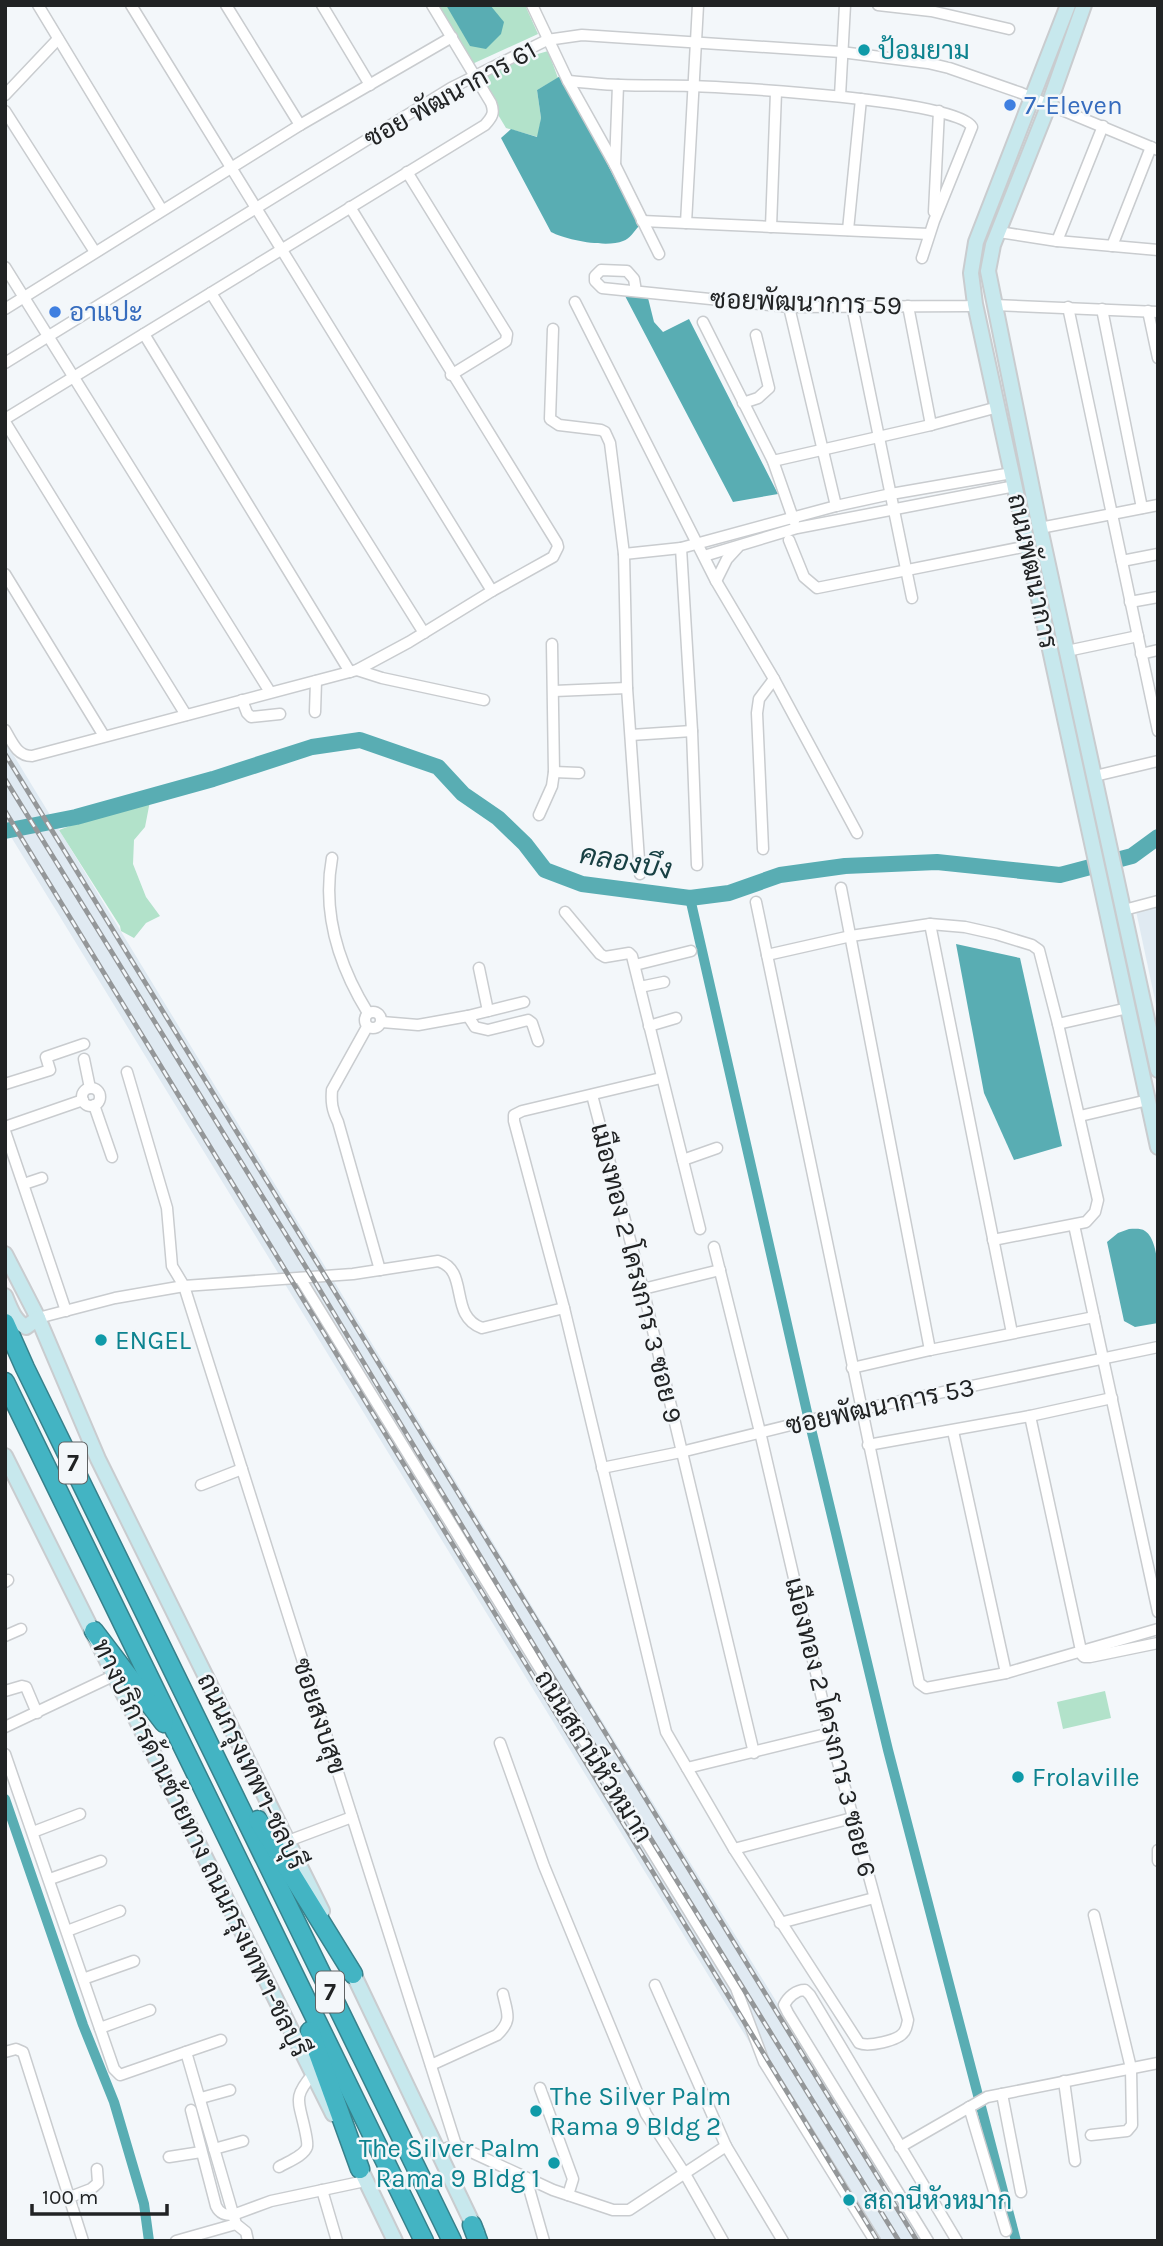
<svg xmlns="http://www.w3.org/2000/svg" width="1163" height="2246" font-family="Karla,Sarabun,sans-serif">
<style>
.built{fill:#e0eaf2}
.green{fill:#b2e2ca}
.water{fill:#59adb3}
.lines{fill:none;stroke-linecap:round;stroke-linejoin:round}
.canal{stroke:#59adb3;stroke-width:10}
.river{stroke:#59adb3;stroke-width:16}
.street-casing{stroke:#c9cccf;stroke-width:13}
.secondary-casing{stroke:#c9cccf;stroke-width:18}
.highway-casing{stroke:#37818b;stroke-width:21}
.street{stroke:#fff;stroke-width:10}
.secondary{stroke:#c7e8ed;stroke-width:14}
.highway{stroke:#43b4c3;stroke-width:18}
.rail-casing{stroke:#949799;stroke-width:5}
.rail{stroke:#f3f7fa;stroke-width:2.5;stroke-dasharray:8;stroke-linecap:butt}
.culture-dot{fill:#0f9aa8;stroke:#f3f7fa;stroke-width:2.5}
.shop-dot{fill:#3f7fe0;stroke:#f3f7fa;stroke-width:2.5}
.labels{text-anchor:middle;stroke-width:5;stroke-linejoin:round;paint-order:stroke}
.shield{fill:#f3f7fa;stroke:#606364;stroke-width:2}
.shield-label{font-size:24px;font-weight:bold;fill:#212324}
.culture-label{font-size:26px;fill:#0d838f;stroke:#f3f7fa;text-anchor:start}
.street-label{font-size:26px;fill:#212324;stroke:#f3f7fa}
.shop-label{font-size:26px;fill:#366cbe;stroke:#f3f7fa;text-anchor:start}
.water-label{font-size:28px;font-style:italic;fill:#184043;stroke:#f3f7fa}
</style>
<rect width="100%" height="100%" fill="#f3f7fa"/>
<g class="built">
<path d="M 5,741 L 575,1677 L 925,2241 L 871,2241 L 5,827 Z"/>
<path d="M 1158,906 L 1158,1014 L 1136,911 Z"/>
</g>
<g class="green">
<path d="M 433,5 L 525,5 L 538,34 L 470,65 Z"/>
<path d="M 548,51 L 558,78 L 537,90 L 541,118 L 538,137 L 506,128 L 473,73 Z"/>
<path d="M 151,796 L 145,827 L 134,840 L 133,864 L 146,897 L 160,916 L 146,923 L 134,938 L 121,931 L 120,926 L 59,830 Z"/>
<path d="M 1105,1691 L 1111,1718 L 1063,1729 L 1057,1702 Z"/>
</g>
<g class="water">
<path d="M 446,5 L 490,5 L 504,22 L 501,34 L 486,49 L 470,46 Z"/>
<path d="M 562,75 L 639,226 C 634,231 630,239 623,241 C 607,248 566,240 551,232 L 501,138 L 511,129 L 537,137 L 541,118 L 537,90 Z"/>
<path d="M 624,294 L 648,298 L 654,322 L 663,332 L 689,319 L 778,494 L 733,502 Z"/>
<path d="M 956,944 L 1020,958 L 1062,1146 L 1014,1160 L 984,1093 Z"/>
<path d="M 1129,1229 C 1134,1229 1141,1228 1145,1231 C 1163,1242 1158,1304 1158,1323 L 1135,1327 L 1124,1321 L 1107,1242 L 1118,1233 Z"/>
</g>
<g class="lines">
<g class="canal">
<path d="M 690,898 L 807,1412 L 888,1750 L 1016,2241"/>
<path d="M 5,1799 L 83,2025 L 114,2102 L 144,2204 L 149,2241"/>
</g>
<path class="river" d="M 5,831 L 76,817 L 213,779 L 312,747 L 360,740 L 438,767 L 463,794 L 498,818 L 525,844 L 545,870 L 582,884 L 690,898 L 729,893 L 780,875 L 845,866 L 937,862 L 1060,875 L 1132,856 L 1158,837"/>
<defs>
<g id="street">
<path d="M 38,5 L 162,210"/>
<path d="M 131,5 L 492,591"/>
<path d="M 226,5 L 300,125"/>
<path d="M 322,5 L 370,85"/>
<path d="M 532,5 L 568,81 L 615,165 L 659,254"/>
<path d="M 878,5 L 931,11 L 1009,29"/>
<path d="M 568,81 C 585,82 603,85 621,85 C 644,86 667,85 691,86 C 729,87 959,100 972,127 L 934,221 L 922,258"/>
<path d="M 5,95 L 58,39"/>
<path d="M 840,96 L 845,5"/>
<path d="M 5,111 L 95,252"/>
<path d="M 615,165 L 618,85"/>
<path d="M 407,172 L 507,334 L 506,341 L 503,343 L 451,375"/>
<path d="M 934,212 L 939,111"/>
<path d="M 642,221 L 929,234"/>
<path d="M 686,223 L 698,5"/>
<path d="M 771,227 L 776,92"/>
<path d="M 848,230 L 861,99"/>
<path d="M 999,232 L 1057,241 L 1158,250"/>
<path d="M 1057,241 L 1103,126"/>
<path d="M 1112,246 L 1151,147"/>
<path d="M 5,267 L 270,692"/>
<path d="M 636,291 L 634,279 L 627,271 L 601,270 L 595,276 L 595,281 L 602,288 L 789,307 L 968,306 L 975,304"/>
<path d="M 211,293 L 424,633"/>
<path d="M 575,302 L 716,581 L 774,679 L 857,833"/>
<path d="M 994,305 L 1158,312"/>
<path d="M 852,306 L 912,598"/>
<path d="M 908,306 L 931,425"/>
<path d="M 789,307 L 836,506"/>
<path d="M 1068,307 L 1158,731"/>
<path d="M 5,309 L 300,125 L 452,37"/>
<path d="M 1102,309 L 1142,508"/>
<path d="M 1148,311 L 1158,358"/>
<path d="M 703,322 L 773,461 L 794,521"/>
<path d="M 553,329 L 550,419 L 559,425 L 601,430 L 605,432 L 610,443 L 624,554 L 627,688 L 640,874"/>
<path d="M 144,334 L 350,672"/>
<path d="M 5,363 L 451,88 L 547,40 L 582,35 L 841,52 L 928,63 L 949,68 L 1021,93 L 1158,150"/>
<path d="M 743,403 L 758,398 L 769,388 L 756,335"/>
<path d="M 5,419 L 485,125 C 492,117 495,113 491,103 L 432,5"/>
<path d="M 5,422 L 186,715"/>
<path d="M 773,461 L 931,425 L 998,407"/>
<path d="M 1040,528 L 1158,505"/>
<path d="M 789,540 L 804,577 L 817,588 L 1028,546"/>
<path d="M 681,548 L 692,731 L 697,865"/>
<path d="M 624,554 L 681,548 L 836,506 L 891,494 L 1012,473"/>
<path d="M 704,556 L 797,528 L 1015,486"/>
<path d="M 1122,561 L 1158,554"/>
<path d="M 5,574 L 104,736"/>
<path d="M 716,581 L 727,559 L 738,547"/>
<path d="M 1130,602 L 1158,597"/>
<path d="M 1067,651 L 1138,636"/>
<path d="M 1141,654 L 1158,650"/>
<path d="M 357,670 L 382,678 L 484,700"/>
<path d="M 554,691 L 627,688"/>
<path d="M 242,700 L 247,713 L 251,717 L 280,714"/>
<path d="M 315,712 L 316,681"/>
<path d="M 5,730 C 12,742 17,756 32,756 L 357,670 L 409,642 L 492,591 L 553,557 L 558,547 L 557,543 L 350,207"/>
<path d="M 631,735 L 692,731"/>
<path d="M 554,772 L 579,773"/>
<path d="M 1095,776 L 1158,761"/>
<path d="M 539,815 L 552,786 L 554,772 L 552,644"/>
<path d="M 763,849 L 757,713 L 759,699 L 774,679"/>
<path d="M 332,858 C 322,913 339,966 368,1013"/>
<path d="M 841,888 L 930,1350"/>
<path d="M 756,902 L 919,1683 L 926,1688 L 1006,1673 L 1158,1629"/>
<path d="M 1124,910 L 1158,901"/>
<path d="M 565,912 L 600,954 L 605,957 L 629,953 L 632,956 L 700,1229"/>
<path d="M 930,924 L 1012,1333"/>
<path d="M 767,955 L 851,936 L 930,924 L 965,927 L 996,934 L 1032,945 L 1039,950 L 1058,1024 L 1098,1200 L 1095,1212 L 1086,1222 L 993,1240"/>
<path d="M 635,965 L 691,951"/>
<path d="M 479,968 L 488,1011"/>
<path d="M 640,987 L 664,982"/>
<circle cx="373" cy="1020" r="8"/>
<path d="M 468,1016 L 524,1002"/>
<path d="M 382,1022 L 418,1025 L 468,1016 L 475,1027 L 488,1030 L 528,1020 L 532,1023 L 538,1041"/>
<path d="M 1058,1024 L 1128,1008"/>
<path d="M 649,1026 L 676,1018"/>
<path d="M 367,1027 L 332,1090 C 331,1102 332,1110 338,1122 L 380,1270"/>
<path d="M 84,1059 L 90,1088"/>
<path d="M 127,1072 L 167,1208 L 172,1266 L 184,1286 L 456,2145"/>
<path d="M 661,1078 L 522,1111 L 514,1115 L 514,1121 L 564,1308 L 666,1732 L 734,1849 L 859,2043 C 868,2047 898,2041 904,2032 C 907,2028 907,2024 908,2020 L 830,1733 L 760,1432 L 714,1247"/>
<path d="M 5,1084 L 50,1070 L 46,1057 L 84,1044"/>
<circle cx="91" cy="1097" r="9"/>
<path d="M 592,1095 L 643,1289 L 754,1753"/>
<path d="M 94,1105 L 112,1157"/>
<path d="M 1080,1116 L 1148,1100"/>
<path d="M 5,1127 L 83,1100"/>
<path d="M 5,1131 L 66,1311"/>
<path d="M 683,1160 L 717,1148"/>
<path d="M 24,1184 L 42,1178"/>
<path d="M 1074,1225 L 1158,1612"/>
<path d="M 300,1278 L 736,1988 L 764,2062 L 875,2241"/>
<path d="M 643,1289 L 720,1270"/>
<path d="M 38,1318 L 115,1298 L 184,1286 L 353,1274 L 438,1261 C 470,1270 448,1316 482,1328 L 564,1308"/>
<path d="M 852,1368 L 930,1350 L 1094,1317"/>
<path d="M 1030,1416 L 1082,1655 L 1084,1657 L 1090,1657 L 1158,1643"/>
<path d="M 953,1431 L 1006,1673"/>
<path d="M 868,1445 L 1030,1416 L 1112,1398"/>
<path d="M 602,1468 L 681,1452 L 819,1418 L 1158,1347"/>
<path d="M 201,1485 L 242,1469"/>
<path d="M 5,1582 L 8,1580"/>
<path d="M 5,1636 L 21,1629"/>
<path d="M 5,1691 L 22,1686 L 26,1687 L 37,1713"/>
<path d="M 5,1727 L 115,1675"/>
<path d="M 500,1743 L 544,1866 L 646,2114 L 685,2174 L 723,2241"/>
<path d="M 5,1754 L 114,2069 L 120,2075 L 186,2052 L 236,2224 L 246,2232 L 248,2241"/>
<path d="M 687,1768 L 830,1733"/>
<path d="M 33,1832 L 80,1814"/>
<path d="M 288,1841 L 352,1817"/>
<path d="M 734,1849 L 852,1818"/>
<path d="M 1158,1850 L 1158,1861"/>
<path d="M 50,1879 L 101,1861"/>
<path d="M 780,1923 L 874,1898"/>
<path d="M 67,1931 L 120,1911"/>
<path d="M 83,1979 L 134,1961"/>
<path d="M 655,1985 L 726,2146"/>
<path d="M 100,2028 L 150,2010"/>
<path d="M 5,2052 L 16,2049 L 23,2052 L 83,2241"/>
<path d="M 186,2052 L 221,2040"/>
<path d="M 431,2065 L 497,2035 C 513,2020 507,2013 503,1994"/>
<path d="M 1064,2081 L 1075,2161"/>
<path d="M 540,2088 L 573,2179 L 568,2195"/>
<path d="M 1002,2094 L 1021,2192"/>
<path d="M 201,2098 L 230,2090"/>
<path d="M 969,2107 L 1006,2231"/>
<path d="M 191,2110 L 216,2206 C 220,2214 225,2215 233,2215 L 271,2201 L 365,2181"/>
<path d="M 1091,2135 L 1127,2131 L 1132,2125 L 1131,2068 L 1094,1915"/>
<path d="M 900,2147 L 987,2097 L 1158,2063"/>
<path d="M 214,2149 L 243,2141"/>
<path d="M 438,2151 L 456,2145 L 553,2190 L 613,2210 L 629,2210 L 726,2146 L 783,2241"/>
<path d="M 169,2157 L 201,2152"/>
<path d="M 279,2167 C 287,2162 304,2156 307,2147 C 308,2143 306,2135 305,2130 C 299,2101 292,2098 313,2074"/>
<path d="M 526,2178 L 544,2241"/>
<path d="M 322,2190 L 337,2241"/>
<path d="M 70,2197 L 91,2189 L 98,2183 L 97,2169"/>
<path d="M 176,2241 L 236,2224"/>
<path d="M 928,2241 L 788,2013 L 784,2005 C 788,1997 796,1990 805,1990 L 810,1995 L 957,2241"/>
</g>
<g id="secondary">
<path d="M 1068,5 L 976,242 L 971,273 L 975,304 L 1158,1147"/>
<path d="M 1084,5 L 1049,104 L 993,245 L 988,271 L 1040,528 L 1158,1070"/>
<path d="M 5,1254 L 38,1318 L 98,1459 L 322,1911"/>
<path d="M 5,1296 C 10,1308 14,1321 26,1327 L 38,1318"/>
<path d="M 5,1456 L 333,2114"/>
<path d="M 350,1967 L 477,2233"/>
<path d="M 356,2160 L 395,2241"/>
</g>
<g id="highway">
<path d="M 5,1323 L 25,1368 L 452,2241"/>
<path d="M 5,1382 L 424,2241"/>
<path d="M 94,1631 L 164,1723"/>
<path d="M 258,1820 L 353,1974"/>
<path d="M 310,2031 L 360,2169"/>
<path d="M 472,2225 L 478,2241"/>
</g>
</defs>
<use href="#street" class="street-casing"/>
<use href="#secondary" class="secondary-casing"/>
<use href="#highway" class="highway-casing"/>
<use href="#street" class="street"/>
<use href="#secondary" class="secondary"/>
<use href="#highway" class="highway"/>
<defs>
<g id="rail">
<path d="M 5,754 L 917,2241"/>
<path d="M 5,779 L 312,1277 L 627,1800 L 899,2241"/>
<path d="M 5,811 L 878,2241"/>
</g>
</defs>
<use href="#rail" class="rail-casing"/>
<use href="#rail" class="rail"/>
</g>
<g class="culture-dot">
<circle cx="864" cy="50" r="7"/>
<circle cx="101" cy="1340" r="7"/>
<circle cx="1018" cy="1777" r="7"/>
<circle cx="536" cy="2111" r="7"/>
<circle cx="554" cy="2163" r="7"/>
<circle cx="849" cy="2200" r="7"/>
</g>
<g class="shop-dot">
<circle cx="1010" cy="105" r="7"/>
<circle cx="55" cy="312" r="7"/>
</g>
<g class="labels">
<g class="shield">
<rect x="59" y="1442.5" width="28" height="41" rx="5"/>
<rect x="316" y="1971.5" width="28" height="41" rx="5"/>
</g>
<g class="shield-label">
<text x="73" y="1471">7</text>
<text x="330" y="2000">7</text>
</g>
<g class="culture-label">
<text x="878" y="59">ป้อมยาม</text>
<text x="115" y="1349">ENGEL</text>
<text x="1032" y="1786">Frolaville</text>
<text x="550" y="2105">The Silver Palm<tspan x="550" dy="30">Rama 9 Bldg 2</tspan></text>
<text x="540" y="2157" text-anchor="end">The Silver Palm<tspan x="540" dy="30">Rama 9 Bldg 1</tspan></text>
<text x="863" y="2209">สถานีหัวหมาก</text>
</g>
<g class="street-label">
<text transform="translate(450 94) rotate(-29)" y="9">ซอย พัฒนาการ 61</text>
<text transform="translate(806 302) rotate(2)" y="9">ซอยพัฒนาการ 59</text>
<text transform="translate(1033 571) rotate(78)" y="9">ถนนพัฒนาการ</text>
<text transform="translate(637 1273) rotate(76)" y="9">เมืองทอง 2 โครงการ 3 ซอย 9</text>
<text transform="translate(880 1406) rotate(-12)" y="9">ซอยพัฒนาการ 53</text>
<text transform="translate(320 1716) rotate(72)" y="9">ซอยสงบสุข</text>
<text transform="translate(831 1727) rotate(76)" y="9">เมืองทอง 2 โครงการ 3 ซอย 6</text>
<text transform="translate(594 1756) rotate(58)" y="9">ถนนสถานีหัวหมาก</text>
<text transform="translate(252 1771) rotate(64)" y="9">ถนนกรุงเทพฯ-ชลบุรี</text>
<text transform="translate(201 1848) rotate(64)" y="9">ทางบริการด้านซ้ายทาง ถนนกรุงเทพฯ-ชลบุรี</text>
</g>
<g class="shop-label">
<text x="1024" y="114">7-Eleven</text>
<text x="69" y="321">อาแปะ</text>
</g>
<g class="water-label">
<text transform="translate(626 861) rotate(10)" y="10">คลองบึง</text>
</g>
</g>
<rect width="1163" height="2246" fill="none" stroke="#212324" stroke-width="14"/>
<path d="M32 2204v10h135v-10" fill="none" stroke="#212324" stroke-width="3.5"/>
<text x="42" y="2204" font-size="21" fill="#212324" stroke="#f3f7fa" stroke-width="5" paint-order="stroke">100 m</text>
</svg>
